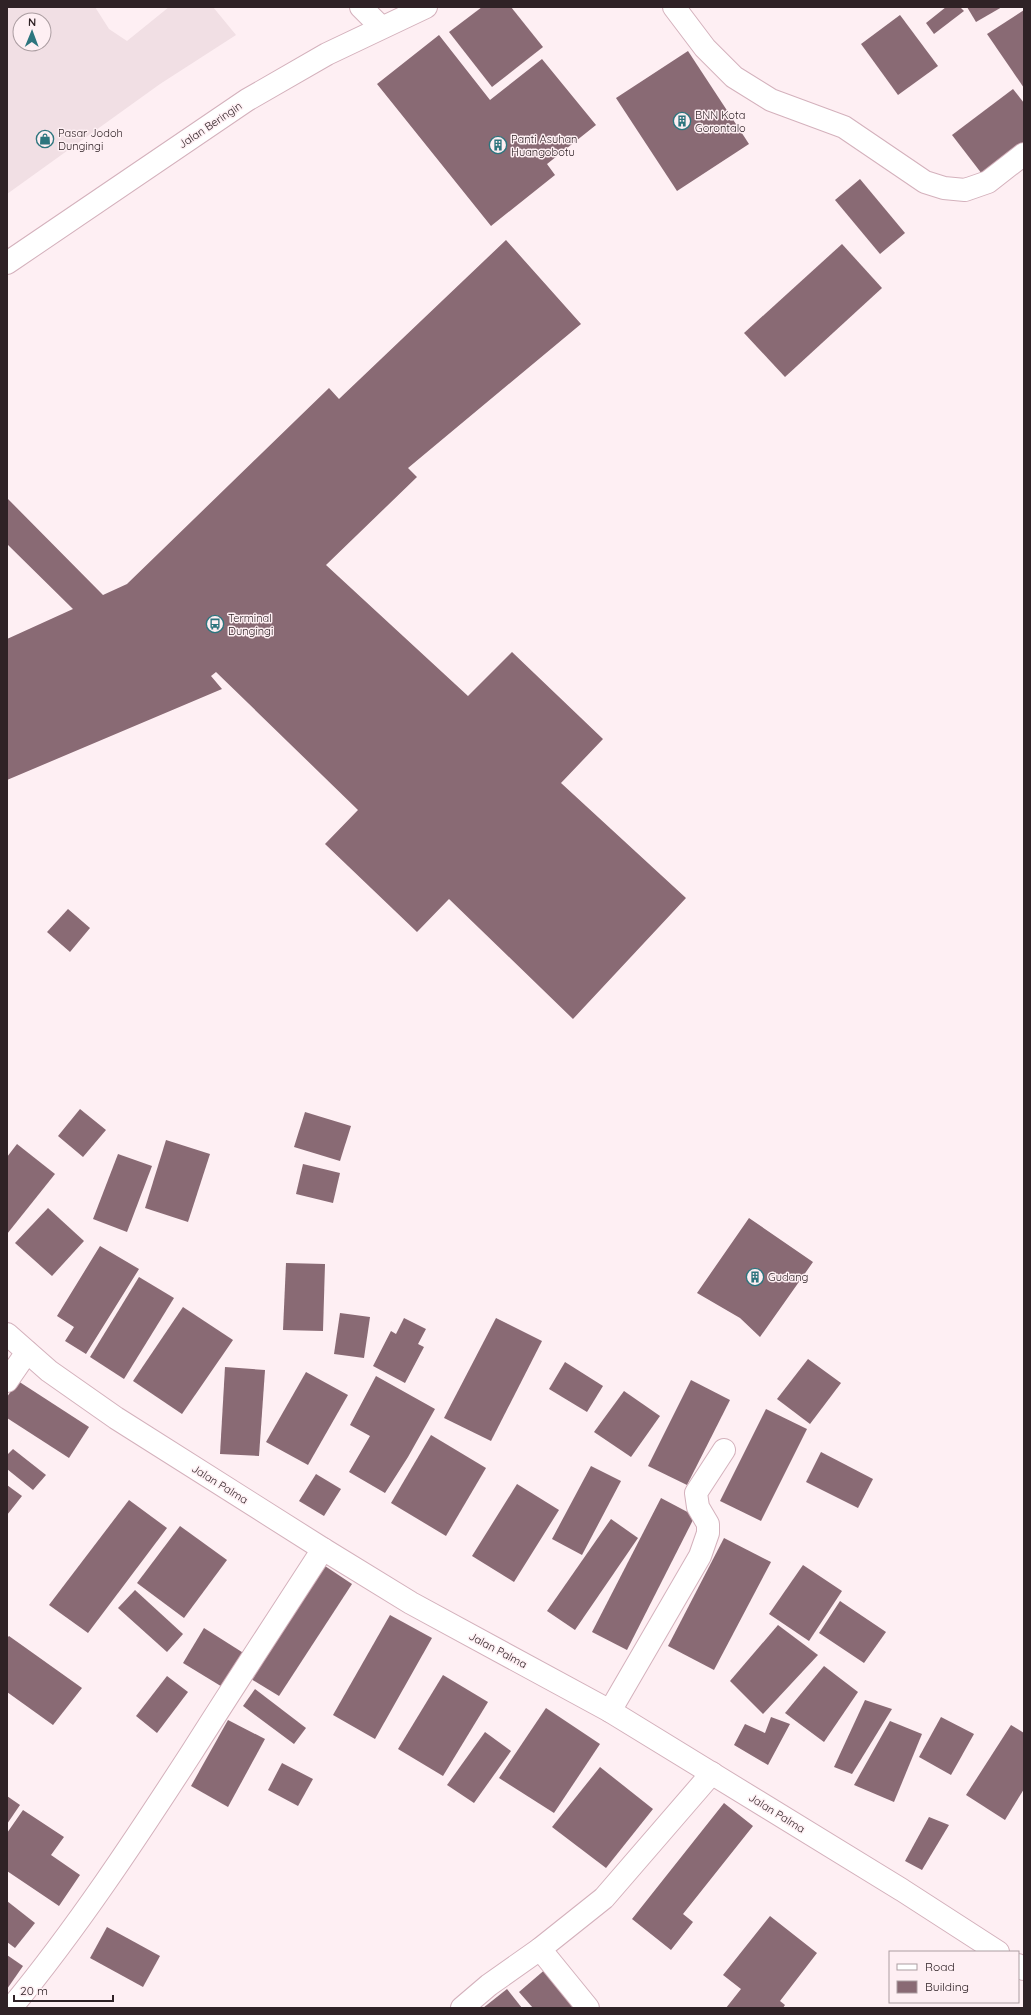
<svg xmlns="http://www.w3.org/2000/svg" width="1031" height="2015" font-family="Quicksand,sans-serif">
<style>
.built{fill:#f1dfe4;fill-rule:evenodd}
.building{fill:#896a74}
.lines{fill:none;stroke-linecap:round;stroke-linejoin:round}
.minor-casing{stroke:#d4b1bc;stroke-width:24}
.tertiary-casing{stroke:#d4b1bc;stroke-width:24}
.minor{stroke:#fff;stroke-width:22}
.tertiary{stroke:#fff;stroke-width:22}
.labels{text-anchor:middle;stroke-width:3;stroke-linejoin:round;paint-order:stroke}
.poi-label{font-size:11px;fill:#2f2226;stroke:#feeff3;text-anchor:start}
.street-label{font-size:11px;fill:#2f2226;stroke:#feeff3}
</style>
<rect width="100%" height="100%" fill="#feeff3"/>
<path class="built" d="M 7,7 L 95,7 L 109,29 L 127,41 L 169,7 L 213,7 L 236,35 L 160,84 L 7,194 ZM 20,20 L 44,20 L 44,44 L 20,44 Z"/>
<g class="building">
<path d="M 482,7 L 511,7 L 543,47 L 492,87 L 449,32 Z"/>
<path d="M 946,7 L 960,7 L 964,11 L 934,34 L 926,23 Z"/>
<path d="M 967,7 L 1002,7 L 976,22 Z"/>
<path d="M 1024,10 L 1024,88 L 987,34 Z"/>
<path d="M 900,15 L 938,66 L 898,95 L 861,44 Z"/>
<path d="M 439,35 L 490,100 L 542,59 L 596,125 L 547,164 L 555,175 L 491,226 L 377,84 Z"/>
<path d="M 688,51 L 749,144 L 677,191 L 616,98 Z"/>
<path d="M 1013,89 L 1024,103 L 1024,142 L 982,174 L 952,135 Z"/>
<path d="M 860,179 L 905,233 L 880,254 L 835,200 Z"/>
<path d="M 506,240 L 581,324 L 408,468 L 417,477 L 326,565 L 468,696 L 512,652 L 603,739 L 561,783 L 686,898 L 573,1019 L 449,899 L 417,932 L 325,844 L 358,810 L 216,672 L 211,676 L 222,689 L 7,780 L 7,639 L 73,609 L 7,544 L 7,498 L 103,595 L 127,584 L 329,388 L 339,399 Z"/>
<path d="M 842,244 L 882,288 L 785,377 L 744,333 Z"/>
<path d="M 68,909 L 90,928 L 70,952 L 47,932 Z"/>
<path d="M 80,1109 L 106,1130 L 83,1157 L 58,1136 Z"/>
<path d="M 305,1112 L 351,1126 L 340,1161 L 294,1147 Z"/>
<path d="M 166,1140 L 210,1154 L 188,1222 L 145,1208 Z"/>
<path d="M 17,1144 L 55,1174 L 7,1234 L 7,1157 Z"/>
<path d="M 118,1154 L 152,1166 L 127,1232 L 93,1219 Z"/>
<path d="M 303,1164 L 340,1173 L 333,1203 L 296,1194 Z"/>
<path d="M 48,1208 L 84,1241 L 52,1276 L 15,1243 Z"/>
<path d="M 749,1218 L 813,1262 L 760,1337 L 740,1318 L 697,1293 Z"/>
<path d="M 100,1246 L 139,1269 L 86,1354 L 65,1341 L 74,1327 L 57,1316 Z"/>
<path d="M 286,1263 L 325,1264 L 323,1331 L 283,1330 Z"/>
<path d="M 139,1277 L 174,1298 L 124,1379 L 90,1357 Z"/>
<path d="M 183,1307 L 233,1340 L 182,1414 L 133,1381 Z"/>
<path d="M 340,1313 L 370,1317 L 364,1358 L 334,1354 Z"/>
<path d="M 404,1318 L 426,1329 L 418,1344 L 424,1347 L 405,1383 L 373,1366 L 391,1331 L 396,1334 Z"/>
<path d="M 496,1318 L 542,1341 L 491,1441 L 444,1418 Z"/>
<path d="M 808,1359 L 841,1383 L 810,1424 L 777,1399 Z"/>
<path d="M 565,1362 L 603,1386 L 587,1412 L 549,1389 Z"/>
<path d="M 225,1367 L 265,1370 L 259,1456 L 220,1454 Z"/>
<path d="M 306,1372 L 348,1395 L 308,1465 L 266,1442 Z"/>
<path d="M 376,1376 L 435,1409 L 408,1457 L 385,1493 L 349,1472 L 370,1436 L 350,1425 Z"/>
<path d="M 691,1380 L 730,1400 L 687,1485 L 648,1466 Z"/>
<path d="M 18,1381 L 89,1427 L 69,1458 L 7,1418 L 7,1397 Z"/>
<path d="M 624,1391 L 660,1416 L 631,1457 L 594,1432 Z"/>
<path d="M 766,1409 L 807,1429 L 761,1521 L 720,1501 Z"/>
<path d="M 431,1435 L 486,1468 L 446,1536 L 391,1503 Z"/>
<path d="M 13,1449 L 46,1475 L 33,1490 L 7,1469 L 7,1455 Z"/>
<path d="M 821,1452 L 873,1479 L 858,1508 L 806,1482 Z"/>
<path d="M 591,1466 L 621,1481 L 582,1555 L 552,1539 Z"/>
<path d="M 316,1474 L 341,1489 L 324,1516 L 299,1501 Z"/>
<path d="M 517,1484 L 559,1510 L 514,1582 L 472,1556 Z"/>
<path d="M 7,1485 L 22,1496 L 7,1515 Z"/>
<path d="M 661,1498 L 695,1516 L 627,1650 L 592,1632 Z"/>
<path d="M 129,1500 L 167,1528 L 88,1633 L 49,1605 Z"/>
<path d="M 611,1519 L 638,1538 L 575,1630 L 547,1611 Z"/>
<path d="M 180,1526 L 227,1560 L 184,1618 L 137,1583 Z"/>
<path d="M 724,1538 L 771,1562 L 714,1670 L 668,1646 Z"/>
<path d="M 803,1565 L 842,1591 L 809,1641 L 769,1614 Z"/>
<path d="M 325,1566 L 352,1584 L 279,1696 L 251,1679 Z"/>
<path d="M 135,1590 L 183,1634 L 167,1652 L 118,1608 Z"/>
<path d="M 840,1601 L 886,1632 L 864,1663 L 819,1633 Z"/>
<path d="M 390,1615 L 432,1638 L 375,1739 L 333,1715 Z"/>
<path d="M 778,1625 L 818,1655 L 763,1714 L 730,1681 Z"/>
<path d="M 204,1628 L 245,1654 L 224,1688 L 183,1663 Z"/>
<path d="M 9,1636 L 82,1688 L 53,1725 L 7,1692 L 7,1638 Z"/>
<path d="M 824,1666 L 858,1692 L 824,1742 L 785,1713 Z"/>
<path d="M 443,1675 L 488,1702 L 443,1776 L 398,1749 Z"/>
<path d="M 167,1676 L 188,1692 L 157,1733 L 136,1716 Z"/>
<path d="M 255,1689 L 306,1728 L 294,1744 L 243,1706 Z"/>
<path d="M 865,1700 L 892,1709 L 852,1774 L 834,1767 Z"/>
<path d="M 546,1708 L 600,1744 L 554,1813 L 499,1778 Z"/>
<path d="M 771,1717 L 790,1724 L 768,1765 L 734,1745 L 745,1724 L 765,1733 Z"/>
<path d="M 941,1717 L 974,1734 L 951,1775 L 919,1757 Z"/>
<path d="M 228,1720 L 265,1739 L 228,1807 L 191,1786 Z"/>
<path d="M 890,1721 L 922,1734 L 894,1802 L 854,1785 Z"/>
<path d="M 1011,1725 L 1024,1733 L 1024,1789 L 1005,1820 L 966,1795 Z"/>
<path d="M 485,1732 L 511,1751 L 474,1803 L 447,1785 Z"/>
<path d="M 282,1763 L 313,1779 L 298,1806 L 268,1790 Z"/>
<path d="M 600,1767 L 653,1809 L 606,1868 L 552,1827 Z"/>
<path d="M 7,1796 L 20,1805 L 7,1824 Z"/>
<path d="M 724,1803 L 753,1826 L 683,1914 L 693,1922 L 671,1950 L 632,1919 Z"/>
<path d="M 23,1810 L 64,1837 L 51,1855 L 80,1875 L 59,1906 L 7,1871 L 7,1833 Z"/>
<path d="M 929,1817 L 949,1825 L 922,1870 L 905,1861 Z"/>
<path d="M 7,1901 L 35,1923 L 15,1948 L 7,1942 Z"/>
<path d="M 770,1916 L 817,1953 L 780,2001 L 785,2005 L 783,2008 L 726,2008 L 741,1989 L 723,1975 Z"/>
<path d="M 107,1927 L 160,1956 L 143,1987 L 90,1958 Z"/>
<path d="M 7,1955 L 23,1966 L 7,1989 Z"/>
<path d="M 548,1967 L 584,2008 L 533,2008 L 519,1992 Z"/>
<path d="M 507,1989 L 522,2008 L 483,2008 Z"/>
</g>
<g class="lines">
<defs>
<g id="minor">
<path d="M 361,7 L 381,27"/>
<path d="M 674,7 L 705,48 L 734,77 L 771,100 L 844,127 L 925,182 L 944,188 L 965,190 L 988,182 L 1024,154"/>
<path d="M 7,1334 L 49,1371 L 116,1418 L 323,1549 L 411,1603 L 610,1711 L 902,1890 L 998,1952"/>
<path d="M 7,1381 L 27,1352"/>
<path d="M 610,1711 L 700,1556 L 708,1533 L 708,1524 L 698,1507 L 696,1493 L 724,1450"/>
<path d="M 540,1949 L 588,2008"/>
<path d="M 1018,1965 L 1024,1969"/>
<path d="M 11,2008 C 77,1928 135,1840 192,1752 C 235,1684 279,1617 323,1549"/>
<path d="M 462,2008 L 489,1985 L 540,1949 L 604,1898 L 712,1773"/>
</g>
<path id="tertiary" d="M 7,263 L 247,100 L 327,54 L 426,7"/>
</defs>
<use href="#minor" class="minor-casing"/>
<use href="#tertiary" class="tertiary-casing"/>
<use href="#minor" class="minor"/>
<use href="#tertiary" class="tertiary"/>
</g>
<defs>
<symbol id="building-ring" viewBox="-11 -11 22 22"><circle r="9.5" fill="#feeff3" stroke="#2d757e" stroke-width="1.5"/><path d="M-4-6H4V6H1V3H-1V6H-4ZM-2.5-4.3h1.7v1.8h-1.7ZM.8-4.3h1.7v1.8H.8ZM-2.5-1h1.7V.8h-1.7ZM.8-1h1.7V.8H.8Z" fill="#2d757e"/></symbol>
<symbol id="shop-ring" viewBox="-11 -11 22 22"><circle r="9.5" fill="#feeff3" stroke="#2d757e" stroke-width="1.5"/><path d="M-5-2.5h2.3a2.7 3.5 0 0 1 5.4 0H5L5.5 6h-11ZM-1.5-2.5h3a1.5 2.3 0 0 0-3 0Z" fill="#2d757e"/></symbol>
<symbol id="bus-ring" viewBox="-11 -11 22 22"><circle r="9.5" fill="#feeff3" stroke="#2d757e" stroke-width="1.5"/><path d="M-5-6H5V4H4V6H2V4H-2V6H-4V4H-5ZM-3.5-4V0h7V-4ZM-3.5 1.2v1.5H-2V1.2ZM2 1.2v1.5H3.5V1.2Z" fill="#2d757e"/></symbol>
</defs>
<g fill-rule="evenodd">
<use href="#building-ring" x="672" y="111" width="20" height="20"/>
<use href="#shop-ring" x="35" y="129" width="20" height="20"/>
<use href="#building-ring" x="488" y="135" width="20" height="20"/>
<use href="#bus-ring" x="205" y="614" width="20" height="20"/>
<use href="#building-ring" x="745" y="1267" width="20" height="20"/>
</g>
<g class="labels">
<g class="poi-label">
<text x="695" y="119">BNN Kota<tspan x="695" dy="13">Gorontalo</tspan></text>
<text x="58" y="137">Pasar Jodoh<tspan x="58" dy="13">Dungingi</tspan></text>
<text x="511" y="143">Panti Asuhan<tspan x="511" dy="13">Huangobotu</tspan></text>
<text x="228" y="622">Terminal<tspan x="228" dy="13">Dungingi</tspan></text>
<text x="768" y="1281">Gudang</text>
</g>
<g class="street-label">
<text transform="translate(210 125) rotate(-34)" y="4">Jalan Beringin</text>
<text transform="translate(220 1484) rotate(32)" y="4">Jalan Palma</text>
<text transform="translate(498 1650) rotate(28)" y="4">Jalan Palma</text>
<text transform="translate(777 1813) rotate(32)" y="4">Jalan Palma</text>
</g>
</g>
<rect width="1031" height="2015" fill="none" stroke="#2f2226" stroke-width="16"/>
<rect x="889" y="1951" width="130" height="52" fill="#feeff3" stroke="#ab9da1"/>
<rect x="897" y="1964" width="20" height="6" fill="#ffffff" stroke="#ab9da1"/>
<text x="925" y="1971" font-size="12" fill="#2f2226">Road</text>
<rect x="897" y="1981" width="20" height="12" fill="#896a74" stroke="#ab9da1"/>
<text x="925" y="1991" font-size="12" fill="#2f2226">Building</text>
<g transform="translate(32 32) rotate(1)"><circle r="19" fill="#feeff3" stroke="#ab9da1"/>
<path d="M0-3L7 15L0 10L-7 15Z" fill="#2d757e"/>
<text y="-6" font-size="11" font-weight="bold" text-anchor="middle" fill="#2f2226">N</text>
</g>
<path d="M14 1995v6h99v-6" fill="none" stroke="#2f2226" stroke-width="2"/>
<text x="20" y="1995" font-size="12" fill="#2f2226" stroke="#feeff3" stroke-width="3" paint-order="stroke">20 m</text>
</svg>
